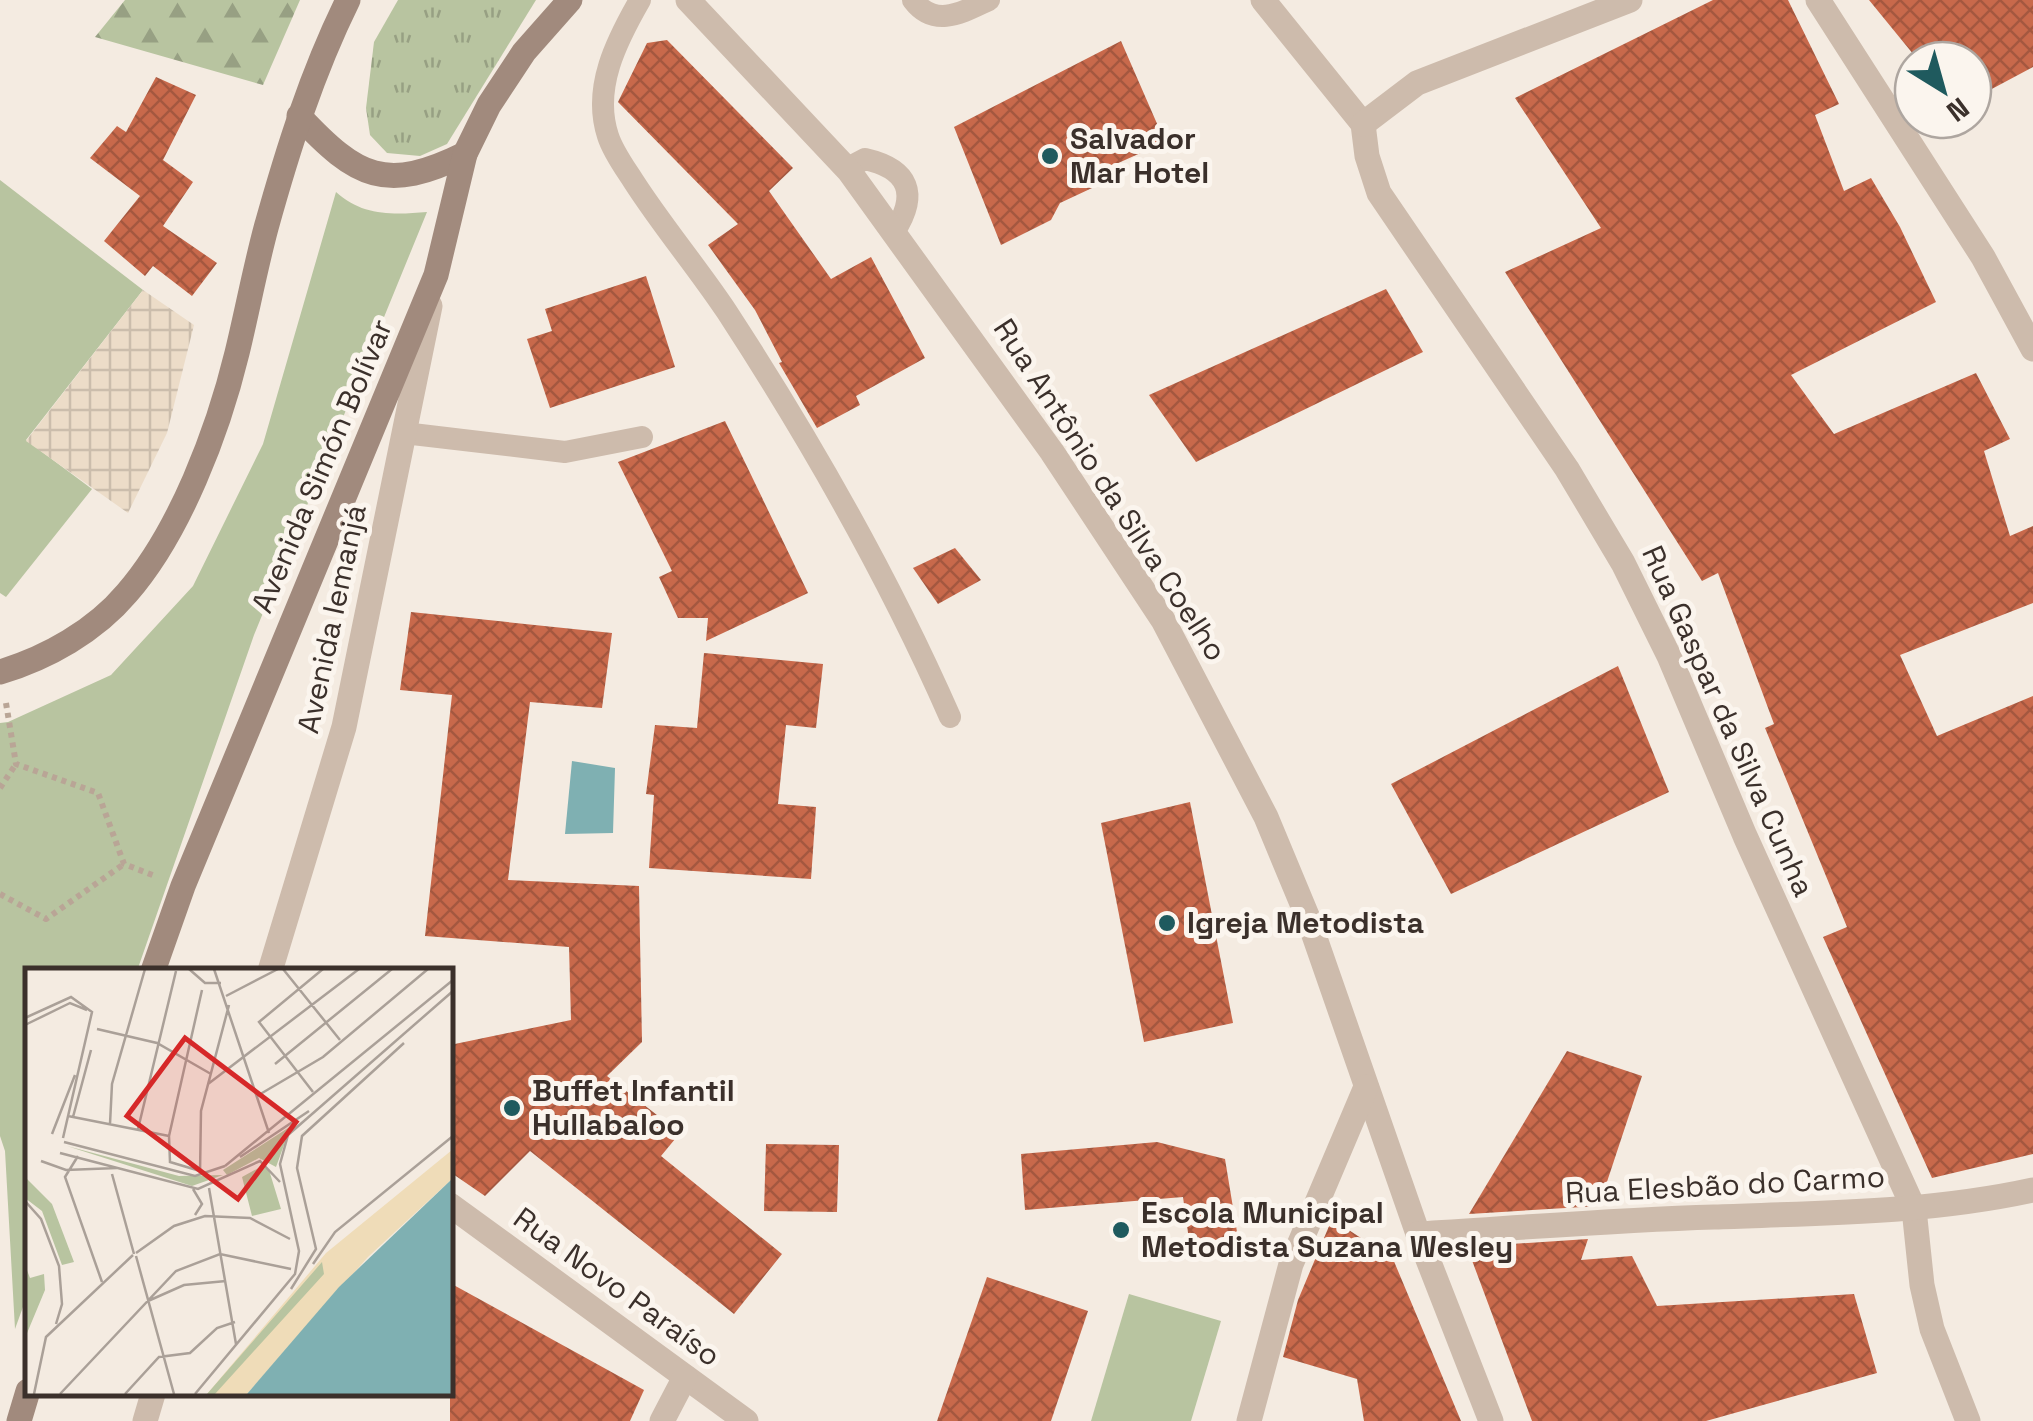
<svg xmlns="http://www.w3.org/2000/svg" width="2033" height="1421" font-family="'Space Grotesk',sans-serif">
<style>
.grass{fill:url(#grass-tufts)}
.forest{fill:url(#forest-firs)}
.park{fill:#b8c4a0}
.plaza{fill:url(#plaza-grid)}
.water{fill:#7fb0b2}
.building{fill:url(#building-cross-hatch)}
.lines{fill:none;stroke-linecap:round;stroke-linejoin:round}
.path{stroke:#b9a596;stroke-width:6;stroke-dasharray:5 5;stroke-linecap:butt}
.lane{stroke:#cdbbac;stroke-width:22}
.street{stroke:#cdbbac;stroke-width:25}
.secondary{stroke:#a18a7d;stroke-width:25}
.poi-dot{fill:#1f5a5e;stroke:#fbf5ee;stroke-width:4}
.labels{text-anchor:middle;stroke-width:10;stroke-linejoin:round;paint-order:stroke}
.poi-label{font-size:30px;font-weight:bold;fill:#3b302b;stroke:#fbf5ee;text-anchor:start}
.street-label{font-size:30px;fill:#3b302b;stroke:#fbf5ee}
.inset-road{fill:none;stroke:#aaa098;stroke-width:2.5}
.view{fill:#d62828;fill-opacity:0.15;stroke:#d62828;stroke-width:5}
.inset-edge{fill:none;stroke:#3b302b;stroke-width:5}
</style>
<defs>
<pattern id="grass-tufts" width="24" height="20" patternUnits="userSpaceOnUse" patternTransform="scale(2.5)"><rect width="24" height="20" fill="#b8c4a0"/><path d="M3 7l-1-3M5 7V3M7 7l1-3M15 17l-1-3M17 17v-4M19 17l1-3" fill="none" stroke="#97a083"/></pattern>
<pattern id="forest-firs" width="22" height="20" patternUnits="userSpaceOnUse" patternTransform="scale(2.5)"><rect width="22" height="20" fill="#b8c4a0"/><path d="M5 1l3.5 6h-7zM16 11l3.5 6h-7z" fill="#97a083"/></pattern>
<pattern id="plaza-grid" width="8" height="8" patternUnits="userSpaceOnUse" patternTransform="scale(2.5)"><rect width="8" height="8" fill="#ecdcc8"/><path d="M0 4h8M4 0v8" fill="none" stroke="#cbbdac"/></pattern>
<pattern id="building-cross-hatch" width="8" height="8" patternUnits="userSpaceOnUse" patternTransform="scale(2.5)"><rect width="8" height="8" fill="#c8694b"/><path d="M0 0l8 8M0 8l8-8" fill="none" stroke="#a4573f"/></pattern>
</defs>
<rect width="100%" height="100%" fill="#f4ebe1"/>
<path class="grass" d="M 398,0 L 536,0 L 447,144 L 420,156 L 387,153 L 370,135 L 366,108 L 374,42 Z"/>
<path class="forest" d="M 125,0 L 300,0 L 263,85 L 95,37 Z"/>
<g class="park">
<path d="M 0,180 L 143,290 L 26,440 L 92,489 L 6,597 L 0,593 Z"/>
<path d="M 336,192 C 362,216 393,215 427,212 L 254,635 L 137,971 L 28,971 L 28,1293 L 15,1329 L 5,1151 L 0,1136 L 0,723 L 8,722 L 111,675 L 193,586 L 263,444 Z"/>
<path d="M 1129,1294 L 1221,1321 L 1191,1421 L 1091,1421 Z"/>
</g>
<path class="plaza" d="M 143,290 L 194,325 L 167,433 L 128,513 L 26,441 Z"/>
<path class="water" d="M 572,761 L 615,768 L 613,833 L 565,834 Z"/>
<g class="building">
<path d="M 1713,0 L 1788,0 L 1839,104 L 1815,115 L 1844,191 L 1871,178 L 1900,227 L 1936,302 L 1791,375 L 1834,434 L 1976,373 L 2010,439 L 1984,451 L 2010,536 L 2033,526 L 2033,603 L 1900,655 L 1937,736 L 2033,696 L 2033,1154 L 1932,1178 L 1823,937 L 1847,927 L 1765,728 L 1774,724 L 1718,573 L 1702,581 L 1505,272 L 1601,228 L 1515,98 Z"/>
<path d="M 1869,0 L 2033,0 L 2033,67 L 1973,99 L 1973,60 L 1918,60 Z"/>
<path d="M 667,40 L 793,168 L 769,191 L 831,279 L 871,257 L 925,358 L 856,396 L 860,405 L 817,428 L 779,363 L 782,362 L 755,310 L 708,245 L 738,224 L 618,102 L 647,43 Z"/>
<path d="M 1121,41 L 1165,142 L 1105,169 L 1107,181 L 1060,203 L 1051,220 L 1001,245 L 954,127 Z"/>
<path d="M 156,77 L 196,95 L 163,160 L 193,182 L 163,226 L 217,263 L 192,296 L 153,266 L 145,276 L 104,241 L 140,196 L 90,158 L 117,126 L 126,132 Z"/>
<path d="M 646,276 L 675,367 L 550,408 L 527,339 L 552,331 L 545,309 Z"/>
<path d="M 1386,289 L 1423,352 L 1196,462 L 1149,395 Z"/>
<path d="M 725,421 L 808,593 L 706,641 L 708,618 L 678,618 L 659,577 L 672,571 L 618,462 Z"/>
<path d="M 955,548 L 981,580 L 938,604 L 913,568 Z"/>
<path d="M 411,612 L 612,633 L 602,708 L 530,702 L 508,880 L 639,886 L 642,1042 L 607,1076 L 680,1133 L 661,1156 L 782,1254 L 734,1314 L 530,1151 L 485,1196 L 450,1172 L 450,1045 L 571,1020 L 569,947 L 425,936 L 452,695 L 400,690 Z"/>
<path d="M 704,653 L 823,664 L 816,728 L 786,725 L 778,804 L 816,807 L 811,879 L 649,868 L 654,795 L 646,794 L 655,725 L 697,728 Z"/>
<path d="M 1618,666 L 1669,792 L 1451,894 L 1391,784 Z"/>
<path d="M 1190,802 L 1233,1023 L 1144,1042 L 1101,823 Z"/>
<path d="M 1567,1051 L 1642,1076 L 1599,1206 L 1469,1214 Z"/>
<path d="M 1157,1142 L 1225,1159 L 1238,1238 L 1190,1247 L 1183,1197 L 1025,1210 L 1021,1154 Z"/>
<path d="M 766,1144 L 839,1145 L 837,1212 L 764,1211 Z"/>
<path d="M 1332,1219 L 1393,1259 L 1461,1421 L 1364,1421 L 1357,1379 L 1283,1357 L 1298,1300 Z"/>
<path d="M 1588,1239 L 1581,1260 L 1632,1256 L 1657,1306 L 1854,1294 L 1877,1373 L 1706,1421 L 1532,1421 L 1467,1247 Z"/>
<path d="M 987,1277 L 1088,1311 L 1051,1421 L 937,1421 Z"/>
<path d="M 450,1283 L 644,1390 L 630,1421 L 450,1421 Z"/>
</g>
<g class="lines">
<g class="path">
<path d="M 6,703 L 16,764 L 98,793 L 124,864 L 155,876"/>
<path d="M 0,788 L 16,764"/>
<path d="M 0,894 L 46,919 L 124,864"/>
</g>
<g class="lane">
<path d="M 640,0 C 617,40 592,88 608,136 C 613,152 625,168 634,182 C 663,227 697,267 727,312 C 811,441 888,576 950,717"/>
<path d="M 913,0 C 935,29 963,12 989,0"/>
<path d="M 846,169 L 865,159 C 909,169 919,194 894,232"/>
<path d="M 404,433 L 565,452 L 642,437"/>
</g>
<g class="street">
<path d="M 688,0 L 849,171 L 1052,452 L 1163,620 L 1266,817 L 1308,918 L 1418,1234 L 1491,1421"/>
<path d="M 1263,0 L 1363,124 L 1367,156 L 1379,193 L 1567,469 L 1623,563 L 1669,656 L 1745,836 L 1914,1209 L 1922,1285 L 1932,1329 L 1968,1421"/>
<path d="M 1818,0 L 1983,257 L 2033,349"/>
<path d="M 1363,124 L 1417,83 L 1630,0"/>
<path d="M 270,971 L 344,727 L 430,306"/>
<path d="M 450,1205 L 746,1421"/>
<path d="M 1418,1234 C 1516,1228 1615,1220 1714,1217 C 1821,1213 1928,1213 2033,1190"/>
<path d="M 145,1421 L 153,1394"/>
<path d="M 662,1421 L 685,1377"/>
<path d="M 1249,1421 L 1291,1264 L 1366,1087"/>
</g>
<g class="secondary">
<path d="M 299,116 C 357,178 386,193 465,154"/>
<path d="M 0,672 C 47,658 95,631 127,593 C 180,532 218,431 237,353 C 247,312 255,269 266,228 C 288,149 312,73 348,0"/>
<path d="M 153,971 L 183,886 L 436,275 L 465,154 L 489,105 L 524,52 L 570,0"/>
<path d="M 19,1421 L 28,1391"/>
</g>
</g>
<g class="poi-dot">
<circle cx="1050" cy="156" r="10"/>
<circle cx="1167" cy="923" r="10"/>
<circle cx="512" cy="1108" r="10"/>
<circle cx="1121" cy="1230" r="10"/>
</g>
<g class="labels">
<g class="poi-label">
<text x="1070" y="149">Salvador<tspan x="1070" dy="34">Mar Hotel</tspan></text>
<text x="1187" y="933">Igreja Metodista</text>
<text x="532" y="1101">Buffet Infantil<tspan x="532" dy="34">Hullabaloo</tspan></text>
<text x="1141" y="1223">Escola Municipal<tspan x="1141" dy="34">Metodista Suzana Wesley</tspan></text>
</g>
<g class="street-label">
<text transform="translate(322 466) rotate(-67)" y="10">Avenida Simón Bolívar</text>
<text transform="translate(1110 490) rotate(57)" y="10">Rua Antônio da Silva Coelho</text>
<text transform="translate(332 619) rotate(-78)" y="10">Avenida Iemanjá</text>
<text transform="translate(1728 721) rotate(66)" y="10">Rua Gaspar da Silva Cunha</text>
<text transform="translate(1725 1185) rotate(-3)" y="10">Rua Elesbão do Carmo</text>
<text transform="translate(617 1287) rotate(36)" y="10">Rua Novo Paraíso</text>
</g>
</g>
<g transform="translate(25 968)">
<rect width="428" height="428" fill="#f4ebe1"/>
<path d="M 42,178 L 154,208 L 198,207 L 167,218 Z" fill="#b8c4a0"/>
<path d="M 0,209 L 27,236 L 49,294 L 37,297 L 17,243 L 0,230 ZM 0,297 L 5,310 L 19,306 L 20,322 L 0,370 Z" fill="#b8c4a0"/>
<path d="M 427,182 L 427,211 L 343,289 L 222,426 L 182,426 L 301,285 Z" fill="#efdcb8"/>
<path d="M 266,158 L 251,199 L 234,190 L 202,207 L 198,202 ZM 237,198 L 244,202 L 256,241 L 227,248 L 217,209 ZM 297,294 L 299,306 L 190,426 L 182,426 Z" fill="#b8c4a0"/>
<path d="M 427,211 L 427,426 L 222,426 L 314,319 Z" fill="#7fb0b2"/>
<path class="inset-road" d="M 164,1 L 180,15 L 196,15M 189,1 L 244,165M 258,1 L 315,72M 201,28 L 253,1M 0,50 L 46,29 L 67,44 L 38,170M 0,57 L 45,35 L 62,42M 72,61 L 132,75 L 186,106M 250,96 L 367,1M 183,116 L 334,1M 288,124 L 234,54 L 298,1M 232,128 L 298,89 L 403,1M 43,148 L 144,168M 48,149 L 66,82M 85,156 L 87,116 L 120,1M 113,161 L 151,3M 27,166 L 50,107M 39,174 L 170,208 L 200,198M 35,185 L 173,221 L 235,193 L 255,214M 53,188 L 40,209 L 77,314M 215,189 L 284,143M 16,193 L 41,202 L 92,200M 200,198 L 428,12M 175,203 L 145,194 L 144,168 L 177,22M 175,205 L 176,143 L 204,37M 87,206 L 109,286M 184,220 L 211,376M 168,221 L 177,236 L 170,247M 0,233 L 16,251 L 34,298 L 37,336 L 31,356M 111,285 L 149,258 L 180,248 L 225,250 L 265,271M 111,288 L 149,426M 288,296 L 310,264 L 428,168M 266,321 L 291,281 L 272,200 L 277,168 L 379,75M 123,333 L 159,317 L 201,313M 9,426 L 21,369 L 108,287M 35,426 L 151,303 L 195,286 L 266,301M 100,426 L 134,389 L 165,385 L 192,360 L 210,354M 170,426 L 270,306 L 274,283 L 255,196 L 263,167 L 428,23"/>
<path class="view" d="M 160,70 L 271,154 L 213,231 L 102,148 Z"/>
<rect width="428" height="428" class="inset-edge"/>
</g>
<g transform="translate(1943 90) rotate(143)"><circle r="48" fill="#fbf5ee" stroke="#aea6a0" stroke-width="2.5"/>
<path d="M0-8L18 38L0 25L-18 38Z" fill="#1f5a5e"/>
<text y="-15" font-size="28" font-weight="bold" text-anchor="middle" fill="#3b302b">N</text>
</g>
</svg>
